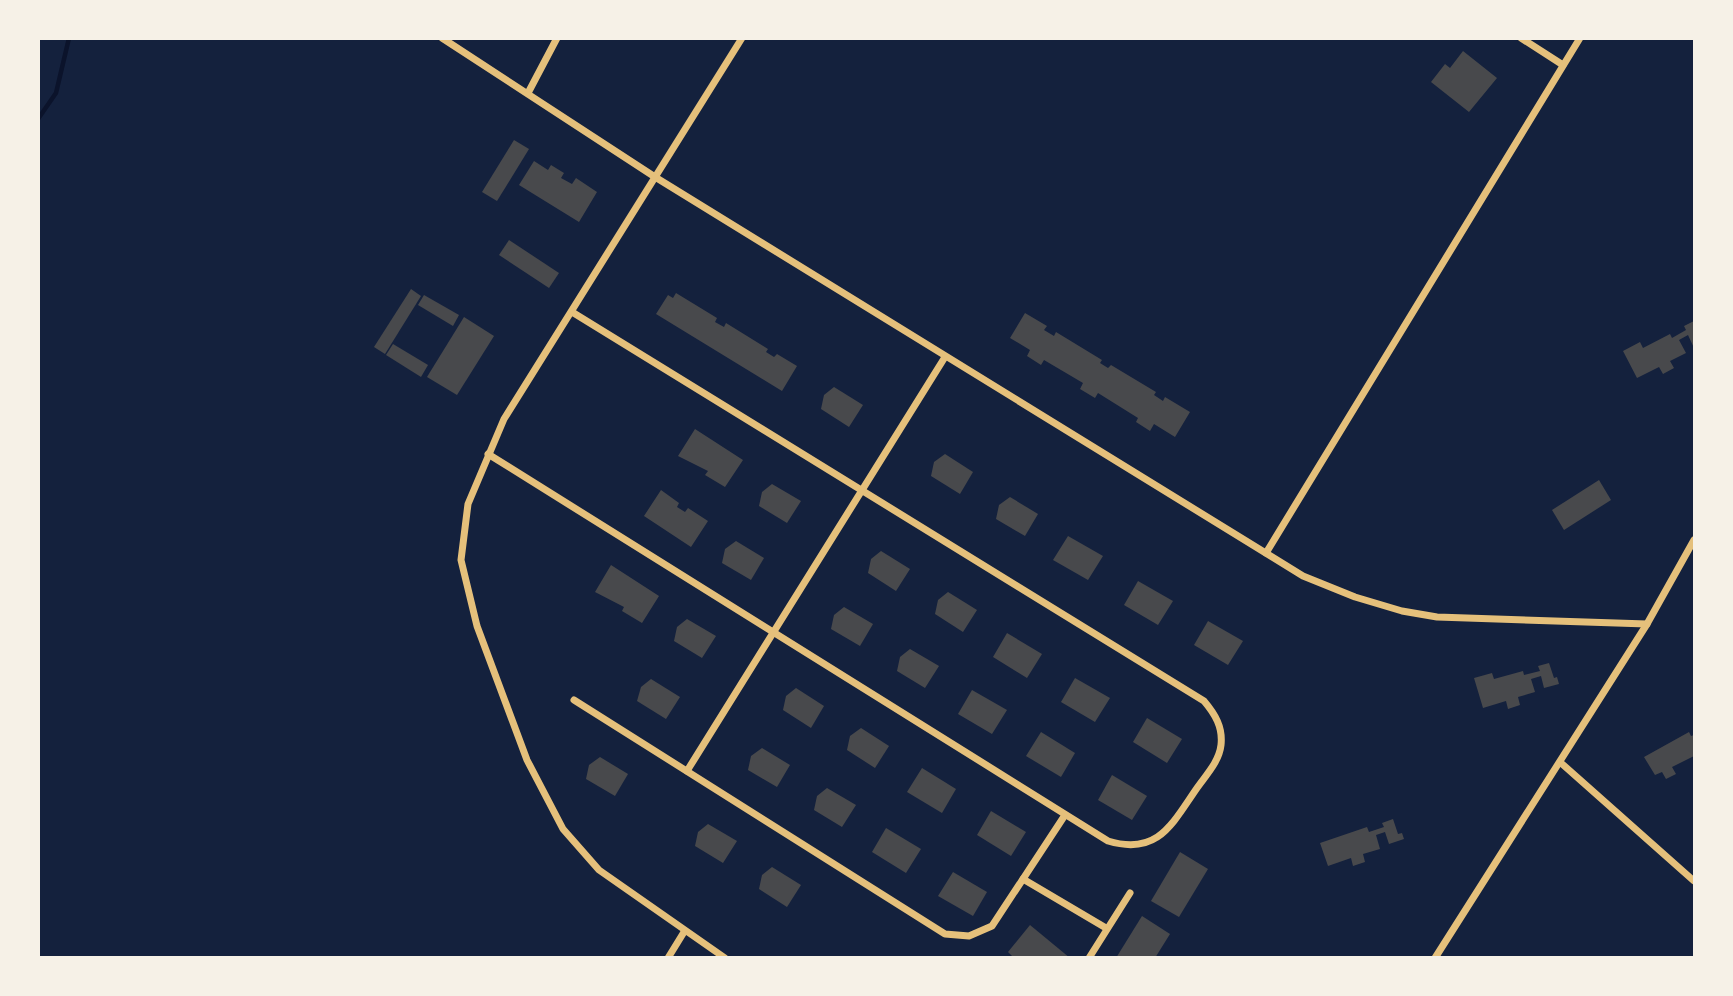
<svg xmlns="http://www.w3.org/2000/svg" width="1733" height="996" font-family="Cabin,sans-serif">
<style>
.lines{fill:none;stroke-linecap:round;stroke-linejoin:round}
.stream{stroke:#0b132b;stroke-width:4.5}
.building{fill:#48494c}
.minor{stroke:#e5c07b;stroke-width:7}
</style>
<rect width="100%" height="100%" fill="#14213d"/>
<g class="lines">
<path class="stream" d="M 38,119 L 56,93 L 69,38"/>
</g>
<g class="building">
<path d="M 1463,51 L 1497,78 L 1469,112 L 1431,82 L 1445,64 L 1450,68 Z"/>
<path d="M 514,140 L 529,149 L 497,201 L 482,192 Z"/>
<path d="M 534,161 L 548,170 L 551,165 L 564,173 L 561,178 L 572,184 L 576,178 L 597,192 L 579,222 L 519,185 Z"/>
<path d="M 509,240 L 559,273 L 549,288 L 499,255 Z"/>
<path d="M 411,289 L 421,296 L 385,354 L 374,347 Z"/>
<path d="M 676,293 L 717,318 L 715,322 L 724,327 L 726,323 L 768,349 L 766,352 L 774,357 L 777,354 L 797,366 L 782,391 L 656,314 L 668,295 L 673,298 Z"/>
<path d="M 424,295 L 459,315 L 453,326 L 418,305 Z"/>
<path d="M 1025,313 L 1047,326 L 1044,330 L 1054,336 L 1056,332 L 1102,360 L 1100,363 L 1108,368 L 1111,365 L 1156,392 L 1154,395 L 1163,401 L 1165,397 L 1190,412 L 1175,437 L 1154,424 L 1150,431 L 1136,422 L 1138,418 L 1098,393 L 1095,398 L 1080,389 L 1083,383 L 1044,360 L 1041,365 L 1027,356 L 1030,350 L 1010,338 Z"/>
<path d="M 464,317 L 494,336 L 457,395 L 427,377 Z"/>
<path d="M 1694,321 L 1694,348 L 1688,335 L 1679,340 L 1686,353 L 1670,361 L 1674,368 L 1663,374 L 1659,367 L 1637,378 L 1623,351 L 1640,342 L 1643,348 L 1670,334 L 1672,338 L 1686,330 L 1684,326 Z"/>
<path d="M 393,344 L 428,365 L 421,377 L 386,355 Z"/>
<path d="M 834,387 L 863,405 L 849,427 L 821,409 L 824,395 Z"/>
<path d="M 695,429 L 743,460 L 725,487 L 705,475 L 708,471 L 678,456 Z"/>
<path d="M 945,454 L 973,472 L 960,494 L 931,476 L 934,462 Z"/>
<path d="M 1599,480 L 1611,500 L 1564,530 L 1552,510 Z"/>
<path d="M 772,484 L 801,501 L 787,523 L 759,506 L 762,492 Z"/>
<path d="M 661,490 L 679,503 L 677,507 L 685,512 L 688,508 L 708,521 L 691,547 L 644,516 Z"/>
<path d="M 1010,497 L 1038,514 L 1025,536 L 996,519 L 999,505 Z"/>
<path d="M 1068,536 L 1103,556 L 1088,580 L 1053,560 Z"/>
<path d="M 736,541 L 764,558 L 751,580 L 722,563 L 725,549 Z"/>
<path d="M 881,551 L 910,569 L 896,591 L 868,573 L 871,559 Z"/>
<path d="M 611,565 L 659,596 L 642,623 L 622,611 L 624,607 L 595,592 Z"/>
<path d="M 1138,581 L 1173,601 L 1158,625 L 1124,605 Z"/>
<path d="M 948,592 L 977,610 L 963,632 L 935,614 L 938,600 Z"/>
<path d="M 844,607 L 873,624 L 860,646 L 831,629 L 834,615 Z"/>
<path d="M 687,619 L 716,636 L 702,658 L 674,641 L 677,627 Z"/>
<path d="M 1208,621 L 1243,641 L 1228,665 L 1194,645 Z"/>
<path d="M 1007,633 L 1042,654 L 1027,678 L 993,657 Z"/>
<path d="M 910,649 L 939,666 L 925,688 L 897,671 L 900,657 Z"/>
<path d="M 1549,663 L 1554,678 L 1557,677 L 1559,684 L 1544,688 L 1541,676 L 1531,679 L 1535,692 L 1518,697 L 1520,705 L 1508,709 L 1506,701 L 1483,708 L 1474,678 L 1492,673 L 1494,679 L 1523,671 L 1524,675 L 1540,671 L 1538,666 Z"/>
<path d="M 1075,678 L 1110,698 L 1095,722 L 1061,702 Z"/>
<path d="M 651,679 L 680,697 L 666,719 L 637,701 L 641,687 Z"/>
<path d="M 796,688 L 824,706 L 811,728 L 783,710 L 786,696 Z"/>
<path d="M 972,690 L 1007,710 L 992,734 L 958,714 Z"/>
<path d="M 1147,718 L 1182,739 L 1167,763 L 1133,742 Z"/>
<path d="M 861,728 L 889,746 L 875,768 L 847,750 L 850,736 Z"/>
<path d="M 1041,732 L 1075,753 L 1061,777 L 1026,756 Z"/>
<path d="M 1689,732 L 1691,736 L 1694,735 L 1694,756 L 1672,767 L 1676,774 L 1666,779 L 1662,772 L 1655,775 L 1644,757 Z"/>
<path d="M 762,748 L 790,765 L 777,787 L 748,770 L 751,756 Z"/>
<path d="M 600,757 L 628,774 L 615,796 L 586,779 L 589,765 Z"/>
<path d="M 922,768 L 956,789 L 942,813 L 907,792 Z"/>
<path d="M 1112,775 L 1147,796 L 1132,820 L 1098,800 Z"/>
<path d="M 827,788 L 856,805 L 842,827 L 814,810 L 817,796 Z"/>
<path d="M 991,811 L 1026,832 L 1011,856 L 977,835 Z"/>
<path d="M 1393,819 L 1398,834 L 1402,833 L 1404,839 L 1389,844 L 1385,832 L 1376,835 L 1380,849 L 1363,854 L 1365,862 L 1353,866 L 1351,858 L 1328,866 L 1320,843 L 1367,827 L 1369,832 L 1384,827 L 1382,823 Z"/>
<path d="M 708,824 L 737,841 L 723,863 L 695,846 L 698,832 Z"/>
<path d="M 886,828 L 921,849 L 906,873 L 872,852 Z"/>
<path d="M 1180,852 L 1208,869 L 1179,917 L 1151,901 Z"/>
<path d="M 772,867 L 801,885 L 787,907 L 759,889 L 762,875 Z"/>
<path d="M 953,872 L 987,892 L 973,916 L 938,896 Z"/>
<path d="M 1142,916 L 1170,934 L 1155,958 L 1116,958 Z"/>
<path d="M 1030,925 L 1070,958 L 1014,958 L 1008,952 Z"/>
</g>
<g class="lines">
<g class="minor">
<path d="M 442,38 L 655,177 L 1303,576 L 1355,597 L 1402,611 L 1437,617 L 1647,624"/>
<path d="M 1521,38 L 1563,65"/>
<path d="M 528,93 L 557,38"/>
<path d="M 488,454 L 1108,841 C 1158,856 1172,824 1197,788 C 1206,775 1219,762 1221,745 C 1223,727 1215,714 1204,701 L 572,312"/>
<path d="M 1266,553 L 1580,38"/>
<path d="M 574,700 L 945,934 L 969,936 L 992,926 L 1065,815"/>
<path d="M 1561,763 L 1694,881"/>
<path d="M 687,771 L 945,357"/>
<path d="M 1023,879 L 1106,928"/>
<path d="M 668,958 L 684,932"/>
<path d="M 725,958 L 599,870 L 563,829 L 527,760 L 477,626 L 461,560 L 468,504 L 504,419 L 742,38"/>
<path d="M 1089,958 L 1130,893"/>
<path d="M 1435,958 L 1647,624 L 1694,540"/>
</g>
</g>
<rect width="1733" height="996" fill="none" stroke="#f6f1e7" stroke-width="80"/>
</svg>
